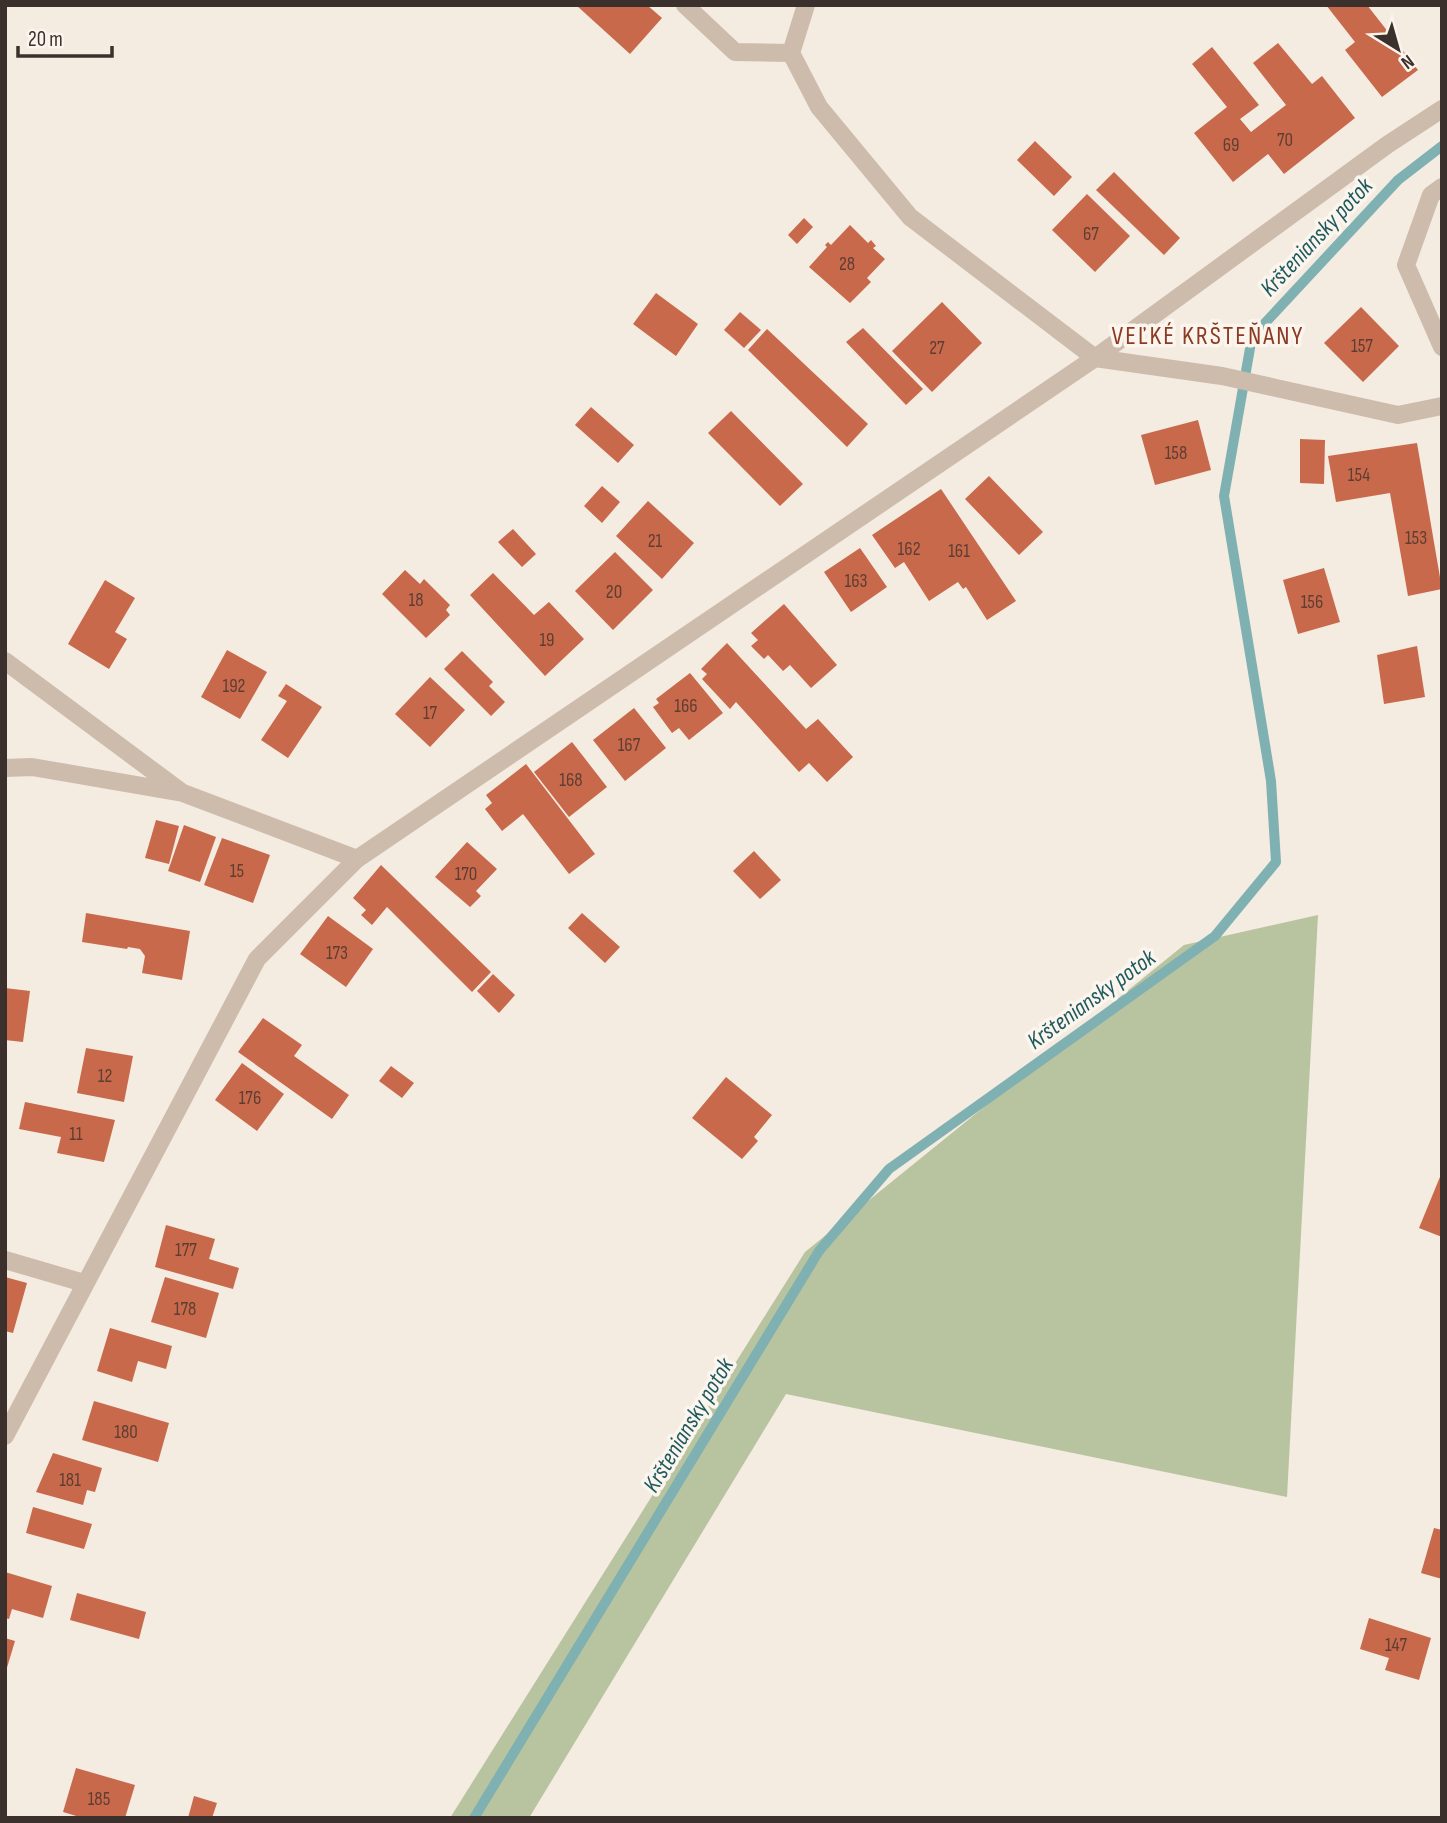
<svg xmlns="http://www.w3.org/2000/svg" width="1447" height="1823" font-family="'Sofia Sans Condensed',sans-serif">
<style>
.green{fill:#b8c4a0}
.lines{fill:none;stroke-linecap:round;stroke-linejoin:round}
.stream{stroke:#7fb0b2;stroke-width:10}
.building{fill:#c8694b}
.minor{stroke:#cdbbac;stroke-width:18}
.labels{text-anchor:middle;stroke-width:7;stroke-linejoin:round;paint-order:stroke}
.number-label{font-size:19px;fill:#5e3e33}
.water-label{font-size:24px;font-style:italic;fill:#1f5a5e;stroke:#fbf5ee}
.quarter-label{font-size:26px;letter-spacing:2px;fill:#8c3b22;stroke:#fbf5ee}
</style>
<rect width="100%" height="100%" fill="#f4ebe1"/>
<path class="green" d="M 1318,915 L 1287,1497 L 786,1394 L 529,1818 L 450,1818 L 805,1252 L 1184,945 Z"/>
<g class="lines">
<path class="stream" d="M 474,1818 L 819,1251 L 889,1169 L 1215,936 L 1276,862 L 1271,781 L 1224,496 L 1252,337 L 1398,180 L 1442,146"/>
</g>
<g class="building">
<path d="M 576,5 L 647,5 L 662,18 L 630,54 Z"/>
<path d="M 1326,5 L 1367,5 L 1418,70 L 1382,97 L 1345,50 L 1355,42 Z"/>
<path d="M 1278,43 L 1312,84 L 1322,76 L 1355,118 L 1284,174 L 1268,154 L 1233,182 L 1194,133 L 1227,107 L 1192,64 L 1212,47 L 1259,105 L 1240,119 L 1251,132 L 1286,105 L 1253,63 Z"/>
<path d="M 1035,141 L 1072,177 L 1054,196 L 1017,160 Z"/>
<path d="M 1114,172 L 1180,238 L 1164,255 L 1096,190 Z"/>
<path d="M 1087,194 L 1130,236 L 1095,272 L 1052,230 Z"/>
<path d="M 804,218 L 813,227 L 797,244 L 788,235 Z"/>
<path d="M 850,225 L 868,243 L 871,240 L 876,246 L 873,248 L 885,259 L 867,278 L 871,282 L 850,303 L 809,267 L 827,247 L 825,245 L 828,242 L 831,245 Z"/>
<path d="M 656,293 L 698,324 L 676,356 L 633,324 Z"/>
<path d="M 942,302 L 982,343 L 932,392 L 892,351 Z"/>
<path d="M 1361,307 L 1399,346 L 1363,382 L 1324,343 Z"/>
<path d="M 740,312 L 761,330 L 744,348 L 724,330 Z"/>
<path d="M 863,328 L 923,389 L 906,405 L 846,342 Z"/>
<path d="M 767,329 L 868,424 L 847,447 L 748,350 Z"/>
<path d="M 591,407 L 634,445 L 618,463 L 575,425 Z"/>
<path d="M 731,411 L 803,484 L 780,506 L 708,433 Z"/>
<path d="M 1198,420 L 1211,470 L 1155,485 L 1141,435 Z"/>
<path d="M 1300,439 L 1325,440 L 1324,484 L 1300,483 Z"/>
<path d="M 1417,443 L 1442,589 L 1408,596 L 1390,493 L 1336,502 L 1328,456 Z"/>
<path d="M 989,476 L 1043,532 L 1019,555 L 965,499 Z"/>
<path d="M 602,486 L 620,502 L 602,523 L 584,506 Z"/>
<path d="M 941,489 L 1016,601 L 987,620 L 966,587 L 963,589 L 958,582 L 929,601 L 904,562 L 895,568 L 872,535 Z"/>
<path d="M 648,501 L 694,543 L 662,579 L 616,536 Z"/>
<path d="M 513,529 L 536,554 L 522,567 L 498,542 Z"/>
<path d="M 860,548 L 887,587 L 851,612 L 824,572 Z"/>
<path d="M 615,552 L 653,590 L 613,630 L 575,591 Z"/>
<path d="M 1324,568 L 1340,622 L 1298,634 L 1283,580 Z"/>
<path d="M 405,570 L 420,584 L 424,579 L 450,605 L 446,610 L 450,615 L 426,638 L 382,594 Z"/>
<path d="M 493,573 L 534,615 L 549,602 L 584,639 L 545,676 L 470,595 Z"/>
<path d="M 105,580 L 135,598 L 115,632 L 127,639 L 109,669 L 68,644 Z"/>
<path d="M 784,604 L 837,665 L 811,688 L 790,665 L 783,671 L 768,655 L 764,659 L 751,646 L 758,640 L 751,633 Z"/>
<path d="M 727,643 L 806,729 L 818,719 L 853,757 L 827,782 L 809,763 L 799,772 L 736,702 L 730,709 L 702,679 L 707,674 L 701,669 Z"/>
<path d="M 1417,646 L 1425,697 L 1384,704 L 1377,655 Z"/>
<path d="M 227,650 L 267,672 L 240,719 L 201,697 Z"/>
<path d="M 462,651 L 493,682 L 489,686 L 505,702 L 491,716 L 444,669 Z"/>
<path d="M 690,673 L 723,713 L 689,740 L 679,728 L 672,733 L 653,707 L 659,703 L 656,699 Z"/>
<path d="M 430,677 L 465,710 L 430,747 L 395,714 Z"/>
<path d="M 286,684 L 322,707 L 288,758 L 261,740 L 287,701 L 278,696 Z"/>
<path d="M 634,708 L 666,748 L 625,781 L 593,740 Z"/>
<path d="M 572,742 L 607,787 L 569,817 L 534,772 Z"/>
<path d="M 526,764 L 595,854 L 569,874 L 523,814 L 502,831 L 485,809 L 492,803 L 486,795 Z"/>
<path d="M 156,820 L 179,826 L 169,864 L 145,858 Z"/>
<path d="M 184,825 L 216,837 L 200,882 L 168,871 Z"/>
<path d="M 222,838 L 270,855 L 253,903 L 204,885 Z"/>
<path d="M 467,842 L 497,869 L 476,891 L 481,896 L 470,907 L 435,877 Z"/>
<path d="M 754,851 L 781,880 L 760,899 L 733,871 Z"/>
<path d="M 381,865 L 491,972 L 472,992 L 387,907 L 372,925 L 361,915 L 366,910 L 353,898 Z"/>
<path d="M 86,913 L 190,931 L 182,980 L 142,973 L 145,956 L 140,949 L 128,947 L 127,949 L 82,942 Z"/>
<path d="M 582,913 L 620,947 L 605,963 L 568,928 Z"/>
<path d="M 328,916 L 373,949 L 346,987 L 300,954 Z"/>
<path d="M 493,974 L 515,995 L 499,1013 L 477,991 Z"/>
<path d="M 5,988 L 30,991 L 23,1042 L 5,1040 Z"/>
<path d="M 263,1018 L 302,1045 L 294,1056 L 349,1095 L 332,1119 L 238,1052 Z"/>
<path d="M 86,1048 L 133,1056 L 124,1102 L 77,1093 Z"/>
<path d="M 242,1063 L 284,1094 L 257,1131 L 215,1100 Z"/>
<path d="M 391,1066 L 414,1083 L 402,1098 L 379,1081 Z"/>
<path d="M 726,1077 L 772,1115 L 754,1137 L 758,1141 L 742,1159 L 692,1118 Z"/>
<path d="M 25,1102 L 115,1120 L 104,1162 L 57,1153 L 61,1137 L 19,1129 Z"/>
<path d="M 1442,1172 L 1442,1237 L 1419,1228 Z"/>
<path d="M 166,1225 L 215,1239 L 209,1259 L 239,1268 L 233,1289 L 155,1267 Z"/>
<path d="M 5,1277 L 27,1283 L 13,1333 L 5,1331 Z"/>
<path d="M 165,1277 L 219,1293 L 206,1338 L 151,1322 Z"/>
<path d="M 110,1328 L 172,1346 L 166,1369 L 138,1361 L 132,1382 L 97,1371 Z"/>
<path d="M 94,1401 L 169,1423 L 158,1462 L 82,1440 Z"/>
<path d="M 53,1453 L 102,1468 L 95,1492 L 87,1490 L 83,1505 L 36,1492 Z"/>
<path d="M 33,1507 L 92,1524 L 84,1549 L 26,1533 Z"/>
<path d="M 1434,1528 L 1442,1530 L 1442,1579 L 1421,1573 Z"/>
<path d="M 5,1572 L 52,1586 L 43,1618 L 12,1609 L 9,1619 L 5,1618 Z"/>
<path d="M 77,1593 L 146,1612 L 139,1639 L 70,1620 Z"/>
<path d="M 1369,1618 L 1431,1638 L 1419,1680 L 1385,1670 L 1389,1658 L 1360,1649 Z"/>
<path d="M 5,1638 L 15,1641 L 6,1671 L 5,1671 Z"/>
<path d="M 76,1768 L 135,1785 L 125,1818 L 83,1818 L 63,1812 Z"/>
<path d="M 194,1796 L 217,1803 L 212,1818 L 188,1818 Z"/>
</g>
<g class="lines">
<g class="minor">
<path d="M 685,5 L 735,52 L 791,53"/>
<path d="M 806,5 L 791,53 L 819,107 L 910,217 L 1095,358 L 1222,376 L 1398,415 L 1442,406"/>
<path d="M 1442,187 L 1431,195 L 1406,265 L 1442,347"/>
<path d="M 5,661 L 180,791"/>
<path d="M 5,768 L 32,767 L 183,793 L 357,859 L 1095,358 L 1387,145 L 1442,109"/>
<path d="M 5,1260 L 84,1283"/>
<path d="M 5,1436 L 257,959 L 357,859"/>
</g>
</g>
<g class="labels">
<g class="number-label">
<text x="1285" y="146">70</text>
<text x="1231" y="151">69</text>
<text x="1091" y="240">67</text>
<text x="847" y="270">28</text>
<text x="1362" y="352">157</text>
<text x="937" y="354">27</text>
<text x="1176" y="459">158</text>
<text x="1359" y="481">154</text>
<text x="1416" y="544">153</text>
<text x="655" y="547">21</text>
<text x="909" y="555">162</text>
<text x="959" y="557">161</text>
<text x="856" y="587">163</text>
<text x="614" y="598">20</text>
<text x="416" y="606">18</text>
<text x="1312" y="608">156</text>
<text x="547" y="646">19</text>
<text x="234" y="692">192</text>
<text x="686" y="712">166</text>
<text x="430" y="719">17</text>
<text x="629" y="751">167</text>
<text x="571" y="786">168</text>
<text x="237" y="877">15</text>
<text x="466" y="880">170</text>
<text x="337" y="959">173</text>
<text x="105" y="1082">12</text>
<text x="250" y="1104">176</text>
<text x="76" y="1140">11</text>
<text x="186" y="1256">177</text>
<text x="185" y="1315">178</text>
<text x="126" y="1438">180</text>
<text x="70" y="1486">181</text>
<text x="1396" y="1651">147</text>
<text x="99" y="1805">185</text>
</g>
<g class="water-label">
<text transform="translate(1316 237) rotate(-47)" y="8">Kršteniansky potok</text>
<text transform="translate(1091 999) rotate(-36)" y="8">Kršteniansky potok</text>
<text transform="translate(688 1425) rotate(-59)" y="8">Kršteniansky potok</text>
</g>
<g class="quarter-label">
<text x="1208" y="344">VEĽKÉ KRŠTEŇANY</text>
</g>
</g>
<rect width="1447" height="1823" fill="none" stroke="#3b302b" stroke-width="14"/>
<g transform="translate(1398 49) rotate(143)" stroke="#fbf5ee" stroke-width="5" paint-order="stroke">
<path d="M0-5L12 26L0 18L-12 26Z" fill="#3b302b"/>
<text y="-10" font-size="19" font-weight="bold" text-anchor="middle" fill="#3b302b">N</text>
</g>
<path d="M18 46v10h94v-10" fill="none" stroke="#3b302b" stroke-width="3.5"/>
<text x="28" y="46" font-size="21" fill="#3b302b" stroke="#fbf5ee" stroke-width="5" paint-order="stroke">20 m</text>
</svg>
